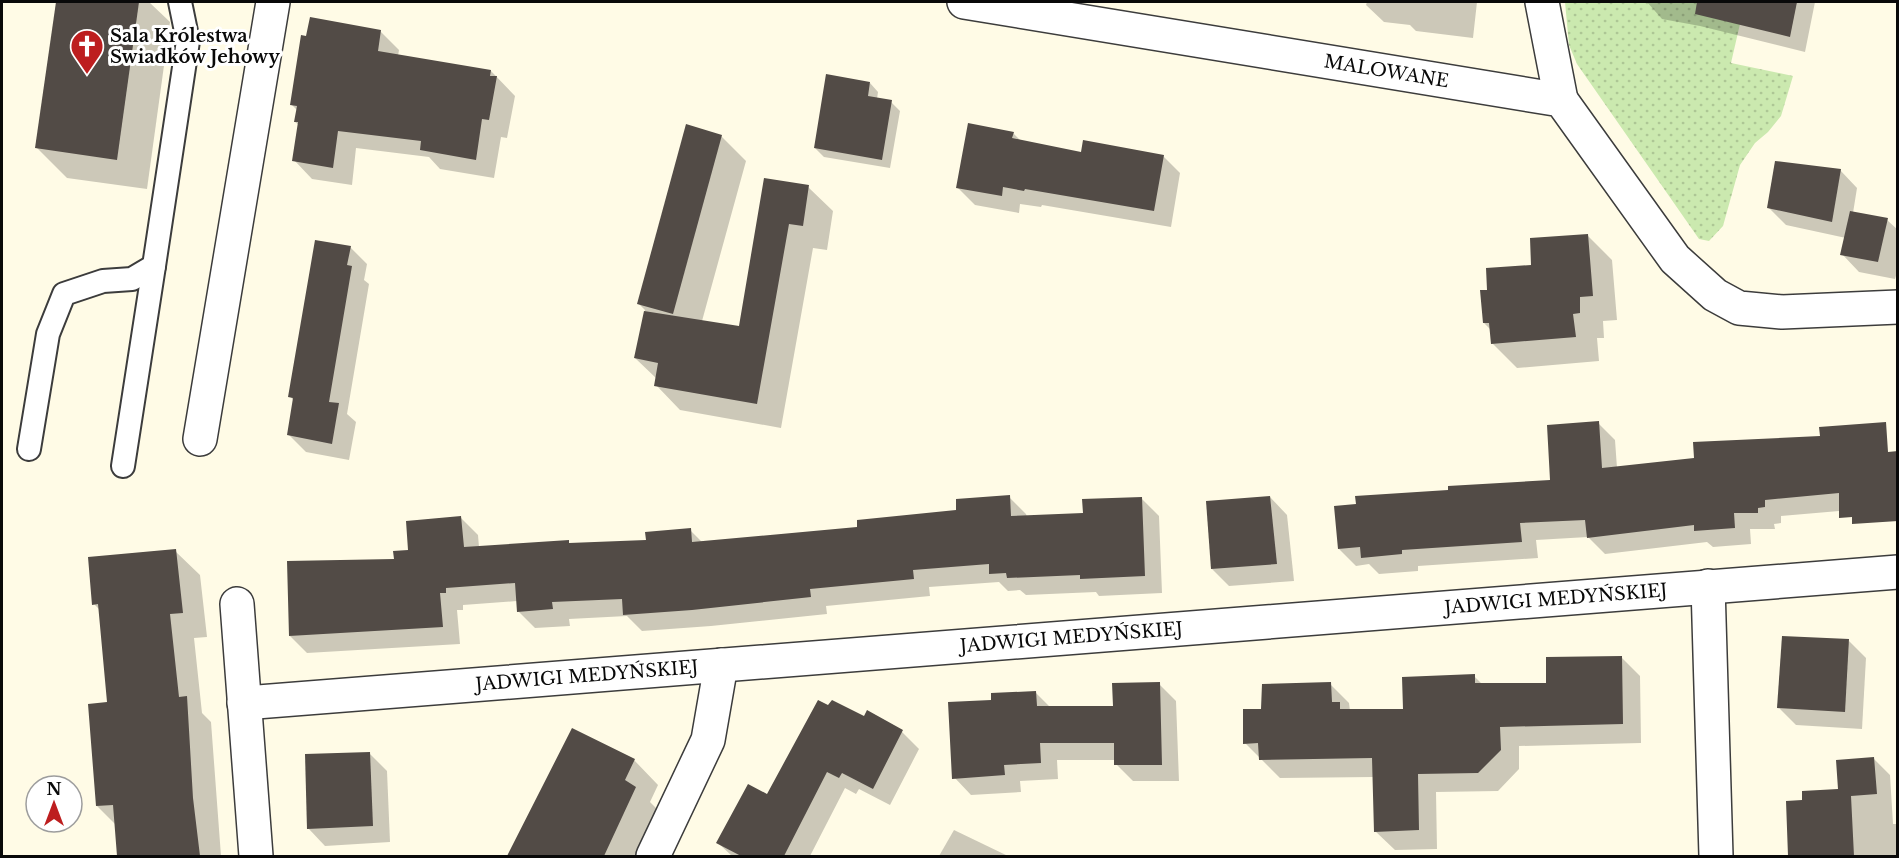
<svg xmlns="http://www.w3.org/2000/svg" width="1899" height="858" font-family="'Libre Baskerville',serif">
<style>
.grass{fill:url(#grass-dots)}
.shadow{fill:#0003}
.building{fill:#524b46}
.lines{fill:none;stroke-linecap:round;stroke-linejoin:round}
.service-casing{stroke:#3c3c3c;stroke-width:26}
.minor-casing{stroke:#3c3c3c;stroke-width:36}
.service{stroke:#fff;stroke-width:22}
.minor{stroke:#fff;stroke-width:33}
.labels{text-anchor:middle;stroke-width:6;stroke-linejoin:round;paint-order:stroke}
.poi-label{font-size:18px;font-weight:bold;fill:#090909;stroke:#fff;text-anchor:start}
.street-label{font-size:18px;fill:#090909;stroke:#fff}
</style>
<defs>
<pattern id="grass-dots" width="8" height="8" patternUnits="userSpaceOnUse" patternTransform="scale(1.5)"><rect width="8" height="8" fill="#cbe9af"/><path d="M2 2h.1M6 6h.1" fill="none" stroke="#adc695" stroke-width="1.8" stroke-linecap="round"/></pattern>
</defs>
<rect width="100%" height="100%" fill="#fffbe6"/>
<path class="grass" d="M 1565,2 L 1745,2 L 1731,63 L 1793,76 L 1781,116 L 1768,132 L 1755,143 L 1740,165 L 1723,226 L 1709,241 L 1699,239 L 1577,64 L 1569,45 Z"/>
<g class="shadow">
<path d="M 57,2 L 149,2 L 170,22 L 147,189 L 67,178 L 37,148 Z"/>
<path d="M 1367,2 L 1477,2 L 1473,38 L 1416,31 L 1410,25 L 1384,22 L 1366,5 Z"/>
<path d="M 1647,2 L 1815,2 L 1805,52 L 1700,26 L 1662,19 Z"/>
<path d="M 380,31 L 399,50 L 398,56 L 491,71 L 515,96 L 507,138 L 501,137 L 494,178 L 440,169 L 429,157 L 356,148 L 352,185 L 312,179 L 294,160 L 299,125 L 295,122 L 297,110 L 292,105 Z"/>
<path d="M 870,83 L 878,92 L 877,99 L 891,102 L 900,111 L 890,168 L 824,157 L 815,148 Z"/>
<path d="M 1013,133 L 1021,141 L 1083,154 L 1163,156 L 1180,173 L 1171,227 L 1042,205 L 1041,207 L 1020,204 L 1019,213 L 975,205 L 958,188 Z"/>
<path d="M 721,136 L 746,161 L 702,321 L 741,328 L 765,180 L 808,187 L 833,211 L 827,250 L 813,248 L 781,428 L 680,410 L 656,385 L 657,379 L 635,358 L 645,310 L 639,304 Z"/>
<path d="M 1840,170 L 1857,188 L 1853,213 L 1887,220 L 1898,230 L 1898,269 L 1895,279 L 1859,272 L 1842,254 L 1846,238 L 1786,225 L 1769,208 Z"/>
<path d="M 1588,236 L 1612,260 L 1617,320 L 1603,321 L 1604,338 L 1597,338 L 1599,361 L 1517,368 L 1492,343 L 1491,330 L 1484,323 L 1488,292 Z"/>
<path d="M 350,247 L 367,264 L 364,280 L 369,284 L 347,414 L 356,422 L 349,460 L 306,452 L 289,435 L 294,401 L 290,396 Z"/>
<path d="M 1598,423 L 1615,440 L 1617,468 L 1696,460 L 1821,437 L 1874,508 L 1781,516 L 1781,523 L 1774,524 L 1775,529 L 1750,529 L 1751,544 L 1713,547 L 1707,542 L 1605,554 L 1588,537 L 1536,540 L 1538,558 L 1418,566 L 1418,571 L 1379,574 L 1369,564 L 1356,566 L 1339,549 L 1450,491 L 1552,481 Z"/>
<path d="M 1009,497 L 1026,514 L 1027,517 L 1084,514 L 1141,498 L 1159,516 L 1162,593 L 1099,596 L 1096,592 L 1026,595 L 1020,590 L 1008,591 L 999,582 L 929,587 L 930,596 L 826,606 L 827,614 L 711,626 L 642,631 L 627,616 L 569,619 L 570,626 L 535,628 L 518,611 L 517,601 L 463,605 L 463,610 L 457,610 L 460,644 L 307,653 L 290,636 L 396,560 L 461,518 L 478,535 L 479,547 L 568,542 L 570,544 L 647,542 L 690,530 L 703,543 L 859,528 L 958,511 Z"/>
<path d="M 1270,497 L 1287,515 L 1294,581 L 1229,586 L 1212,569 Z"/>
<path d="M 175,551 L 200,575 L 207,637 L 194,638 L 202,713 L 211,722 L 221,856 L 119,856 L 116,825 L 97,806 L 109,704 L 101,611 L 94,604 Z"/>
<path d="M 1849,641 L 1866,658 L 1862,729 L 1796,725 L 1779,708 Z"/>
<path d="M 1621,657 L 1640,676 L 1641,743 L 1519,746 L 1519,769 L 1498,791 L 1436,792 L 1437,849 L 1395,850 L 1375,831 L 1374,777 L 1280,778 L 1245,743 L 1263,711 L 1330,684 L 1349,703 L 1350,711 L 1405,711 L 1474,676 L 1483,685 L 1547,685 Z"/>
<path d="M 1159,684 L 1176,701 L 1179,781 L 1133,781 L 1116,764 L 1116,760 L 1057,760 L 1058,779 L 1020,781 L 1021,792 L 971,795 L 954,777 L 993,701 L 1036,693 L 1051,708 L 1114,708 Z"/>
<path d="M 829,707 L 902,732 L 919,749 L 890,805 L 859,789 L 856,794 L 845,788 L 810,856 L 732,856 L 718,843 L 768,796 Z"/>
<path d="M 573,730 L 634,760 L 658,785 L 650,802 L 660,812 L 639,856 L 508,856 Z"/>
<path d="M 370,754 L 387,771 L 390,842 L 325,846 L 308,828 Z"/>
<path d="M 1874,759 L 1890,775 L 1893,824 L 1898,824 L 1898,856 L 1790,856 L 1788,802 L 1804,802 L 1840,791 Z"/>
<path d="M 954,830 L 1008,856 L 939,856 Z"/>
</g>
<g class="building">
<path d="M 56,2 L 139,2 L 117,160 L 35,148 Z"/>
<path d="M 1697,2 L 1797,2 L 1790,37 L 1695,14 Z"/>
<path d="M 310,17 L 381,30 L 378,51 L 491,70 L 490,76 L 497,76 L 489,120 L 482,119 L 476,160 L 420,150 L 421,141 L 338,131 L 333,168 L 292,161 L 298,122 L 294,122 L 297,106 L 290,105 L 301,35 L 306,36 Z"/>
<path d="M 826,74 L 870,82 L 868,96 L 892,100 L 882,160 L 814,148 Z"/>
<path d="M 968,123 L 1014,132 L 1012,138 L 1081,152 L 1083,140 L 1164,155 L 1154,211 L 1025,189 L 1024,191 L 1003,187 L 1002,196 L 956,188 Z"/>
<path d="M 686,124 L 722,135 L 673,314 L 637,304 Z"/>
<path d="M 1775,161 L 1841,169 L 1832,222 L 1767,208 Z"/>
<path d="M 764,178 L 809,185 L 803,226 L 789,224 L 757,404 L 654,386 L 658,363 L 634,358 L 644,311 L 739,326 Z"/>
<path d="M 1850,211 L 1888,218 L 1878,262 L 1840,255 Z"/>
<path d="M 1588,234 L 1593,296 L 1580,297 L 1580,313 L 1573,314 L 1576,337 L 1491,344 L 1489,323 L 1483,323 L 1480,290 L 1487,290 L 1486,268 L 1531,265 L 1530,238 Z"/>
<path d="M 315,240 L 351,246 L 347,265 L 352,266 L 329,402 L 339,403 L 332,444 L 287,435 L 293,398 L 288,397 Z"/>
<path d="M 1599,421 L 1602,468 L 1694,458 L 1693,442 L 1820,436 L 1819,427 L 1886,422 L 1888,452 L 1898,451 L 1898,521 L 1852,524 L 1852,517 L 1839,518 L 1839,493 L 1765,500 L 1765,507 L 1758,508 L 1758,513 L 1734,513 L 1735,528 L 1694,531 L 1694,525 L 1587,538 L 1585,520 L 1520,523 L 1522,542 L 1402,550 L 1402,554 L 1361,558 L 1360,547 L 1338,549 L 1334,506 L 1356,504 L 1355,496 L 1448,490 L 1448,486 L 1550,480 L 1547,425 Z"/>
<path d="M 1010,495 L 1011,516 L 1083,513 L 1082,499 L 1142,497 L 1145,576 L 1080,579 L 1080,575 L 1007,578 L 1006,573 L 989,574 L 989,564 L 913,570 L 914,579 L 810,589 L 811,597 L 692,610 L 623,615 L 622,599 L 552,602 L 553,609 L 517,612 L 515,583 L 446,588 L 446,593 L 440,593 L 443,627 L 289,636 L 287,561 L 394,559 L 393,551 L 408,550 L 406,521 L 461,516 L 464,547 L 569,540 L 569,543 L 646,540 L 645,532 L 691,528 L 692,542 L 857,527 L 857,520 L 956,510 L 956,499 Z"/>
<path d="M 1270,496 L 1277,564 L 1211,569 L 1206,501 Z"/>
<path d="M 176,549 L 183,613 L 170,614 L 179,697 L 187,696 L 193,798 L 200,856 L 117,856 L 113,805 L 96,806 L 88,704 L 107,702 L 98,604 L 92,605 L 88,557 Z"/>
<path d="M 1782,636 L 1849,639 L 1845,712 L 1777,708 Z"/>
<path d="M 1622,656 L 1623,724 L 1500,727 L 1501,750 L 1478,773 L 1418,774 L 1419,830 L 1374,832 L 1372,758 L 1259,760 L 1258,743 L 1243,744 L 1243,709 L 1261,709 L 1262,684 L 1331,682 L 1332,702 L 1340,702 L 1340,709 L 1403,709 L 1402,677 L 1475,674 L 1475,683 L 1546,683 L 1546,657 Z"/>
<path d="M 1160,682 L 1162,765 L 1114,765 L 1114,743 L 1040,743 L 1041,763 L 1004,765 L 1005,775 L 952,779 L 948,702 L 991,700 L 991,693 L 1036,691 L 1037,706 L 1113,706 L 1112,683 Z"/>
<path d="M 818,700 L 828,705 L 832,700 L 864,716 L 867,710 L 903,730 L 873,789 L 842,773 L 839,778 L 827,772 L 784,856 L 741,856 L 716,843 L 748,784 L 767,794 Z"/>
<path d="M 572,728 L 635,759 L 625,780 L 636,787 L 604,856 L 507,856 Z"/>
<path d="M 370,752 L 373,826 L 307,829 L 305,754 Z"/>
<path d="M 1874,757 L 1877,794 L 1851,796 L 1854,856 L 1788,856 L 1786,801 L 1802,800 L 1802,791 L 1838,789 L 1836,760 Z"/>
</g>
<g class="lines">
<defs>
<g id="service">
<path d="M 29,449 L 48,334 L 64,294 L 103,281 L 132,279 L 154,266 L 188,41 L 180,2"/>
<path d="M 123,466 L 154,266"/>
</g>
<g id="minor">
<path id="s1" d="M 964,2 L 1561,100 L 1675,259 L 1715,295 L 1739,308 L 1782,312 L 1898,307"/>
<path d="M 1542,2 L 1561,100"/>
<path d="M 200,439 L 273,2"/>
<path d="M 1708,586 L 1716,856"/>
<path d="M 237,604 L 256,856"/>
<path id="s2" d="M 244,703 L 1898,572"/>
<path d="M 653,856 L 708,740 L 721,665"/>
</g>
</defs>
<use href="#service" class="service-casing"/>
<use href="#minor" class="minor-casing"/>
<use href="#service" class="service"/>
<use href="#minor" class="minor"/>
</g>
<defs>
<symbol id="church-pin" viewBox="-11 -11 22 30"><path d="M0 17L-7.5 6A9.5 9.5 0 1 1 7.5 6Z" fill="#bd1e1f" stroke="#fff"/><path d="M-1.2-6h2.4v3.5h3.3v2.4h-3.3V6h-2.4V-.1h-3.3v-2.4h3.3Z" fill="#fff"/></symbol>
</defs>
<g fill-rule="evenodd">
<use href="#church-pin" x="68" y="27" width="38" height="52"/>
</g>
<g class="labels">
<g class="poi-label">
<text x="110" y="42">Sala Królestwa<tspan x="110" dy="21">Swiadków Jehowy</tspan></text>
</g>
<g class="street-label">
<text dy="6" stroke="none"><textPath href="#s1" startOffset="428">MALOWANE</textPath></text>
<text dy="6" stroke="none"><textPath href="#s2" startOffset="1316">JADWIGI MEDYŃSKIEJ</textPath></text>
<text dy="6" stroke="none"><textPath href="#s2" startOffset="830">JADWIGI MEDYŃSKIEJ</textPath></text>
<text dy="6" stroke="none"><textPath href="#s2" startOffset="344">JADWIGI MEDYŃSKIEJ</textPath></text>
</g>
</g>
<rect width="1899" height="858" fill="none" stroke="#090909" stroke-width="6"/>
<g transform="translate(54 804)"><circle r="28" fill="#ffffff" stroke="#9d9d9d" stroke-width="1.5"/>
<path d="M0-4.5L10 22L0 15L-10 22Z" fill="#bd1e1f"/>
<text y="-9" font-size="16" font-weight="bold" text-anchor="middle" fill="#090909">N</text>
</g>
</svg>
